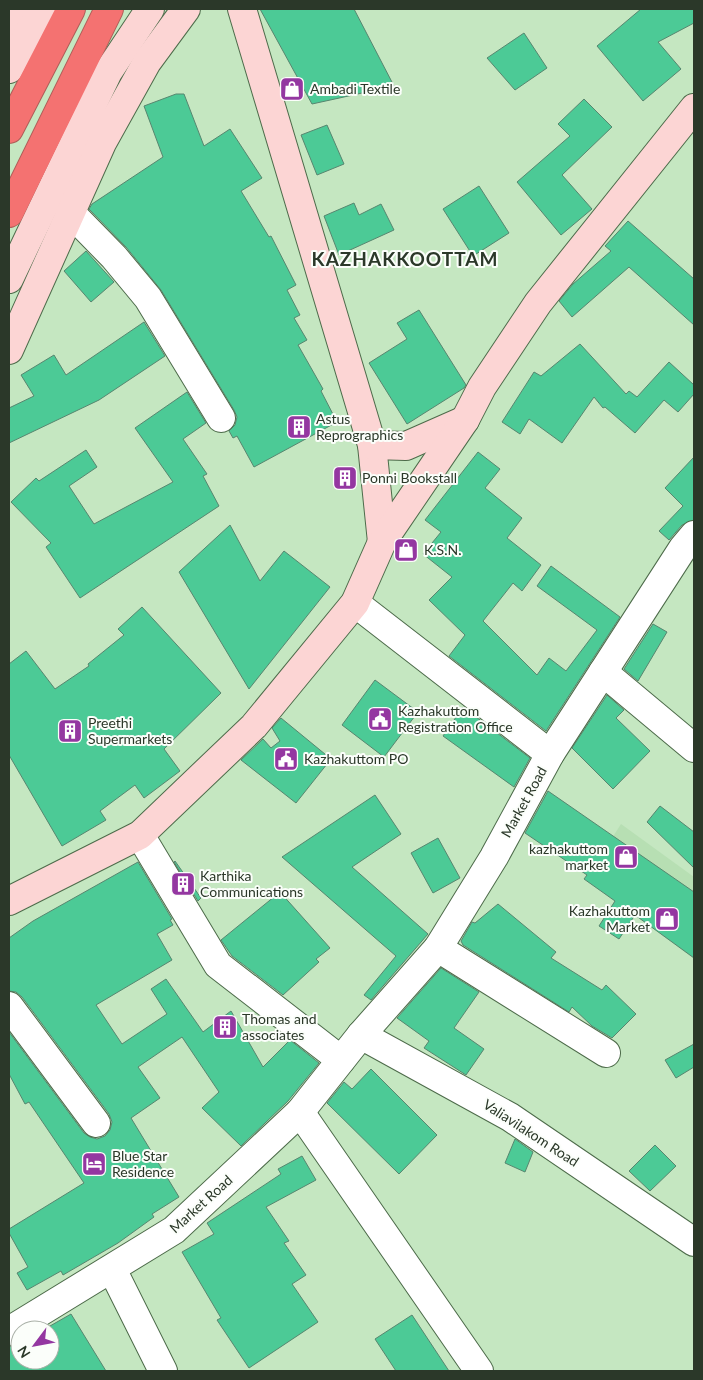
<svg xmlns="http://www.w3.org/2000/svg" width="703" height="1380" font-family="Lato,sans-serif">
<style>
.built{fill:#b7dfb3}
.building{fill:#4cca96;stroke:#57866f}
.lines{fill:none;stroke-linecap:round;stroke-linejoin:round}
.street-casing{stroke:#4d6b4a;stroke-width:30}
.secondary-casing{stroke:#4d6b4a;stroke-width:30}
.highway-casing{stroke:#ae5e58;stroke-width:30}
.street{stroke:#fff;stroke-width:28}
.secondary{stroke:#fcd5d4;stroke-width:28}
.highway{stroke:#f47271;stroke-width:28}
.labels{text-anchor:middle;stroke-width:4;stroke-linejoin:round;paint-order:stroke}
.poi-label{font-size:14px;fill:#2b3829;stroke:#fbfefa;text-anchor:start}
.street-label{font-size:14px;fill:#2b3829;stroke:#fbfefa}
.district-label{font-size:19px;font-weight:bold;letter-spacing:1px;fill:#2b3829;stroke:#fbfefa}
</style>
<rect width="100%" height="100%" fill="#c5e7c1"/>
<path class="built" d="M 621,824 L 694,877 L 694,959 L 586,879 Z"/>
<g class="building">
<path d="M 260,9 L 354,9 L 394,86 L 312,104 Z"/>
<path d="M 641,9 L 694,9 L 694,23 L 658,42 L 681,69 L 643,101 L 597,46 Z"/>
<path d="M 524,33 L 547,68 L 515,90 L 487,58 Z"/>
<path d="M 176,94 L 184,94 L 204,146 L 230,129 L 262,178 L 241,191 L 269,237 L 271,236 L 296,285 L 287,290 L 300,315 L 294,318 L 307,340 L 298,345 L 323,389 L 321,391 L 337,422 L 254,467 L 237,436 L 233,438 L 229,431 L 235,425 L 237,417 L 234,410 L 161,290 L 126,247 L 89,209 L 92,204 L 163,157 L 144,106 Z"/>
<path d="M 584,99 L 612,127 L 562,175 L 592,209 L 561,235 L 517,182 L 570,136 L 558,124 Z"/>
<path d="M 327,125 L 344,164 L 317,175 L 301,135 Z"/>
<path d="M 479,186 L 509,233 L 473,256 L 443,209 Z"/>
<path d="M 354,203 L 359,215 L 381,204 L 394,230 L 339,255 L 324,216 Z"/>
<path d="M 628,221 L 694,279 L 694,325 L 629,267 L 572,317 L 559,301 L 573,284 L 611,251 L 605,246 Z"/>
<path d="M 86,251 L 114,282 L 91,302 L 64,271 Z"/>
<path d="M 419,310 L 466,385 L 464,388 L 407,424 L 369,363 L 407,339 L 397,323 Z"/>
<path d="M 144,322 L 165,356 L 99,400 L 9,443 L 9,408 L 34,396 L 21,375 L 54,355 L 66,375 Z"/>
<path d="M 580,344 L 626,394 L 629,391 L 637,397 L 669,362 L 694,385 L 694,394 L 678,412 L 664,400 L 635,433 L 605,407 L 603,408 L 594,397 L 562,443 L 529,419 L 520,434 L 502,422 L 534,372 L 541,376 Z"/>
<path d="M 187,392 L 206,423 L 183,439 L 207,474 L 203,476 L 219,506 L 80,598 L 46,547 L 51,543 L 11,502 L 36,478 L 39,481 L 86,450 L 97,467 L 69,486 L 94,524 L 173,482 L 135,428 Z"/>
<path d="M 478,452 L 500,469 L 485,488 L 522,518 L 507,538 L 541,565 L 522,591 L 513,583 L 483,621 L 537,675 L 549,658 L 566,671 L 597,630 L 537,586 L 551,566 L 620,617 L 546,731 L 449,656 L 465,635 L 429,600 L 452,577 L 423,554 L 441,532 L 425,520 Z"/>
<path d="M 694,457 L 694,520 L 682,525 L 669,540 L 659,531 L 683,506 L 665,488 Z"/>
<path d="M 230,525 L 260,581 L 284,551 L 330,587 L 249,689 L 179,572 Z"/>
<path d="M 142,607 L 221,693 L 164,749 L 180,771 L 144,798 L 135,785 L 100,811 L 106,820 L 62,846 L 9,755 L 9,664 L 26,651 L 55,689 L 89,666 L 88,664 L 124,635 L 118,629 Z"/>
<path d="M 653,624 L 667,632 L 638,681 L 624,669 Z"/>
<path d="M 375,680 L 418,712 L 384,757 L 342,725 Z"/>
<path d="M 607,695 L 624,710 L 616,718 L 650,751 L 613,789 L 572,748 Z"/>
<path d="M 463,707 L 530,758 L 514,787 L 443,736 Z"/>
<path d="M 281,718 L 331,759 L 296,803 L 241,760 L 263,739 L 271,748 L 280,741 L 272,728 Z"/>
<path d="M 548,791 L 694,892 L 694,958 L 635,915 L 619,939 L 599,926 L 615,901 L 584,879 L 587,875 L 525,833 Z"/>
<path d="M 375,795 L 401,834 L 352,867 L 428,934 L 371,1000 L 364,995 L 396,956 L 282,857 Z"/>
<path d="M 660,806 L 694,832 L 694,868 L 647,822 Z"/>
<path d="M 438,838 L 460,878 L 433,893 L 411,853 Z"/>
<path d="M 175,861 L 201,898 L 198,901 L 174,862 Z"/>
<path d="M 138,862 L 172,919 L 170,920 L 173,925 L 157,934 L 172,960 L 96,1005 L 122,1044 L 167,1014 L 151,989 L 166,979 L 203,1032 L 231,1011 L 263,1067 L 290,1040 L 319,1063 L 288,1101 L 241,1146 L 202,1108 L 219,1092 L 182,1037 L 138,1067 L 160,1098 L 131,1118 L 179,1197 L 152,1214 L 154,1217 L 118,1243 L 63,1275 L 61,1271 L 27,1290 L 17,1273 L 28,1267 L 9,1233 L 9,1229 L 84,1183 L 29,1102 L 25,1104 L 9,1074 L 9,1032 L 84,1133 L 90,1137 L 97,1139 L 105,1136 L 110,1130 L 112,1122 L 109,1114 L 22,997 L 16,992 L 9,991 L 9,938 L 33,921 Z"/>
<path d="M 280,892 L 330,948 L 316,959 L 319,962 L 283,995 L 232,956 L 221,940 Z"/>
<path d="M 498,904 L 556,952 L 551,958 L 602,990 L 606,985 L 636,1014 L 612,1038 L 592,1026 L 572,1007 L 569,1012 L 463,945 L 461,941 L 472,922 L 475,923 Z"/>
<path d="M 441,968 L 479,992 L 454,1028 L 484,1049 L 466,1075 L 424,1048 L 429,1041 L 397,1018 Z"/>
<path d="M 694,1044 L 694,1067 L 676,1078 L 665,1060 Z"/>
<path d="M 371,1069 L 437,1135 L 399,1174 L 327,1103 L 344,1082 L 352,1089 Z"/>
<path d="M 515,1139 L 533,1152 L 525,1172 L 505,1163 Z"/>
<path d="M 655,1145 L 676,1166 L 650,1191 L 629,1171 Z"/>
<path d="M 302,1156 L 316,1180 L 266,1207 L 289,1241 L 284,1243 L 306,1275 L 292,1284 L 318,1322 L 249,1368 L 217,1320 L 221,1318 L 182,1252 L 214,1234 L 207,1223 L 281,1174 L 278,1169 Z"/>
<path d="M 71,1314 L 106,1371 L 9,1371 L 9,1347 L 20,1343 L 20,1360 L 50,1360 L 50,1330 L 43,1330 Z"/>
<path d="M 412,1315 L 449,1371 L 396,1371 L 375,1339 Z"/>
</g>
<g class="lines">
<defs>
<g id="street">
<path d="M 70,212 L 114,257 L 148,298 L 221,418"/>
<path d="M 355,603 L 550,754"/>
<path d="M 603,672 L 694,748"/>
<path d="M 140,835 L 218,965 L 341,1060"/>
<path d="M 438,948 L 606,1053"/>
<path d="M 9,1006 L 96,1123"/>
<path d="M 361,1035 L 510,1117 L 694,1242"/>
<path d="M 300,1112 L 479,1371"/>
<path d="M 112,1269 L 163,1371"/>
<path d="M 9,1331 L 174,1230 L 300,1112 L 361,1035 L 438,948 L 494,857 L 550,754 L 683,548 L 694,535"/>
</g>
<g id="secondary">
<path d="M 242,9 L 372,445 L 382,542"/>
<path d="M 9,29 L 20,9"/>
<path d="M 9,69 L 42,9"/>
<path d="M 9,279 L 108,72 L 150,9"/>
<path d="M 9,350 L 102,143 L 147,62 L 186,9"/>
<path d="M 372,445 L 406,446 L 465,420"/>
<path d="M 9,901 L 140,835 L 254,726 L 355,603 L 382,542 L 465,420 L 482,387 L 538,303 L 694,108"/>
</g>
<g id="highway">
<path d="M 9,129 L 71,9"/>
<path d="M 9,213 L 109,9"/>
</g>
</defs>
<use href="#street" class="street-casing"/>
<use href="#secondary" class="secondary-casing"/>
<use href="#highway" class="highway-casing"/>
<use href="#street" class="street"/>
<use href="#secondary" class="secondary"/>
<use href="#highway" class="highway"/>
</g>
<defs>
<symbol id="shop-square" viewBox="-11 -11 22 22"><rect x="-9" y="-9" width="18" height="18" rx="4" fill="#9437a1" stroke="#fbfefa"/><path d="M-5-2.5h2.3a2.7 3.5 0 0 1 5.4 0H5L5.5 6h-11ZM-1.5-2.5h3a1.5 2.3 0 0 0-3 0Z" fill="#fff"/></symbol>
<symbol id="building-square" viewBox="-11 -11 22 22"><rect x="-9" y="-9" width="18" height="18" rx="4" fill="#9437a1" stroke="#fbfefa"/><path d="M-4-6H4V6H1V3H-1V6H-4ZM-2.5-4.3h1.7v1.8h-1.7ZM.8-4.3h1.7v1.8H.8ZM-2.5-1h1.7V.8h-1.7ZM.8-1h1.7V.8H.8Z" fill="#fff"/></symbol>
<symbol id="civic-square" viewBox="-11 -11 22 22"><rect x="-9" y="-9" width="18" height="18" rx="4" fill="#9437a1" stroke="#fbfefa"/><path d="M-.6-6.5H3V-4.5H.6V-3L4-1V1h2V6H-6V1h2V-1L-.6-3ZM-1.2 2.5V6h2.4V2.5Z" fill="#fff"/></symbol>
<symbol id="hotel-square" viewBox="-11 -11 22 22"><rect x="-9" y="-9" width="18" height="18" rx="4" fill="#9437a1" stroke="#fbfefa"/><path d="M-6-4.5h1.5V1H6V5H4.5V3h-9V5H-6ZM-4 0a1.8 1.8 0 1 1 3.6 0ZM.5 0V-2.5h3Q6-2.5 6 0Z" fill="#fff"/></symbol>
</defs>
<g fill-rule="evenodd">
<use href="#shop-square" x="278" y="75" width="28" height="28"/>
<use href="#building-square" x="285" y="413" width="28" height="28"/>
<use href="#building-square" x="331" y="464" width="28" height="28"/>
<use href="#shop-square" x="392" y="536" width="28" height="28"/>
<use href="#civic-square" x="366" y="705" width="28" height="28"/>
<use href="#building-square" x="56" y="717" width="28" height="28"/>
<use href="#civic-square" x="272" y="745" width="28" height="28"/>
<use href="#shop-square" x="612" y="843" width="28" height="28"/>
<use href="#building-square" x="169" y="870" width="28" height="28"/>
<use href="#shop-square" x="653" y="905" width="28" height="28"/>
<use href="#building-square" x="211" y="1013" width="28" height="28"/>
<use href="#hotel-square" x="80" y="1150" width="28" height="28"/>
</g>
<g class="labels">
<g class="poi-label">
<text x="310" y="94">Ambadi Textile</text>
<text x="316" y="424">Astus<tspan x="316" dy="16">Reprographics</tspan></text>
<text x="362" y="483">Ponni Bookstall</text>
<text x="424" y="555">K.S.N.</text>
<text x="398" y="716">Kazhakuttom<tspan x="398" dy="16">Registration Office</tspan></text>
<text x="88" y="728">Preethi<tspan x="88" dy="16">Supermarkets</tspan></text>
<text x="304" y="764">Kazhakuttom PO</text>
<text x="608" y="854" text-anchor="end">kazhakuttom<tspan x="608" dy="16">market</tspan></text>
<text x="200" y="881">Karthika<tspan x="200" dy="16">Communications</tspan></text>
<text x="650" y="916" text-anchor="end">Kazhakuttom<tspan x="650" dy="16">Market</tspan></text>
<text x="242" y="1024">Thomas and<tspan x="242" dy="16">associates</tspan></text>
<text x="112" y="1161">Blue Star<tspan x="112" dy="16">Residence</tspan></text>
</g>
<g class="street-label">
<text transform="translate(524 802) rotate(-61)" y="5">Market Road</text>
<text transform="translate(531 1133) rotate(33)" y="5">Valiavilakom Road</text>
<text transform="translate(201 1204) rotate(-42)" y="5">Market Road</text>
</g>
<g class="district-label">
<text x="405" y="266">KAZHAKKOOTTAM</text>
</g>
</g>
<rect width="703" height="1380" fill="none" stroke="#2b3829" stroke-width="20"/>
<g transform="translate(35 1345) rotate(238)"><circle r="24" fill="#fbfefa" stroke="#a8afa6"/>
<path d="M0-4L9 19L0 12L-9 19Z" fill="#9437a1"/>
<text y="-8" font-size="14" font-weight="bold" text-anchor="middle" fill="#2b3829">N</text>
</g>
</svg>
